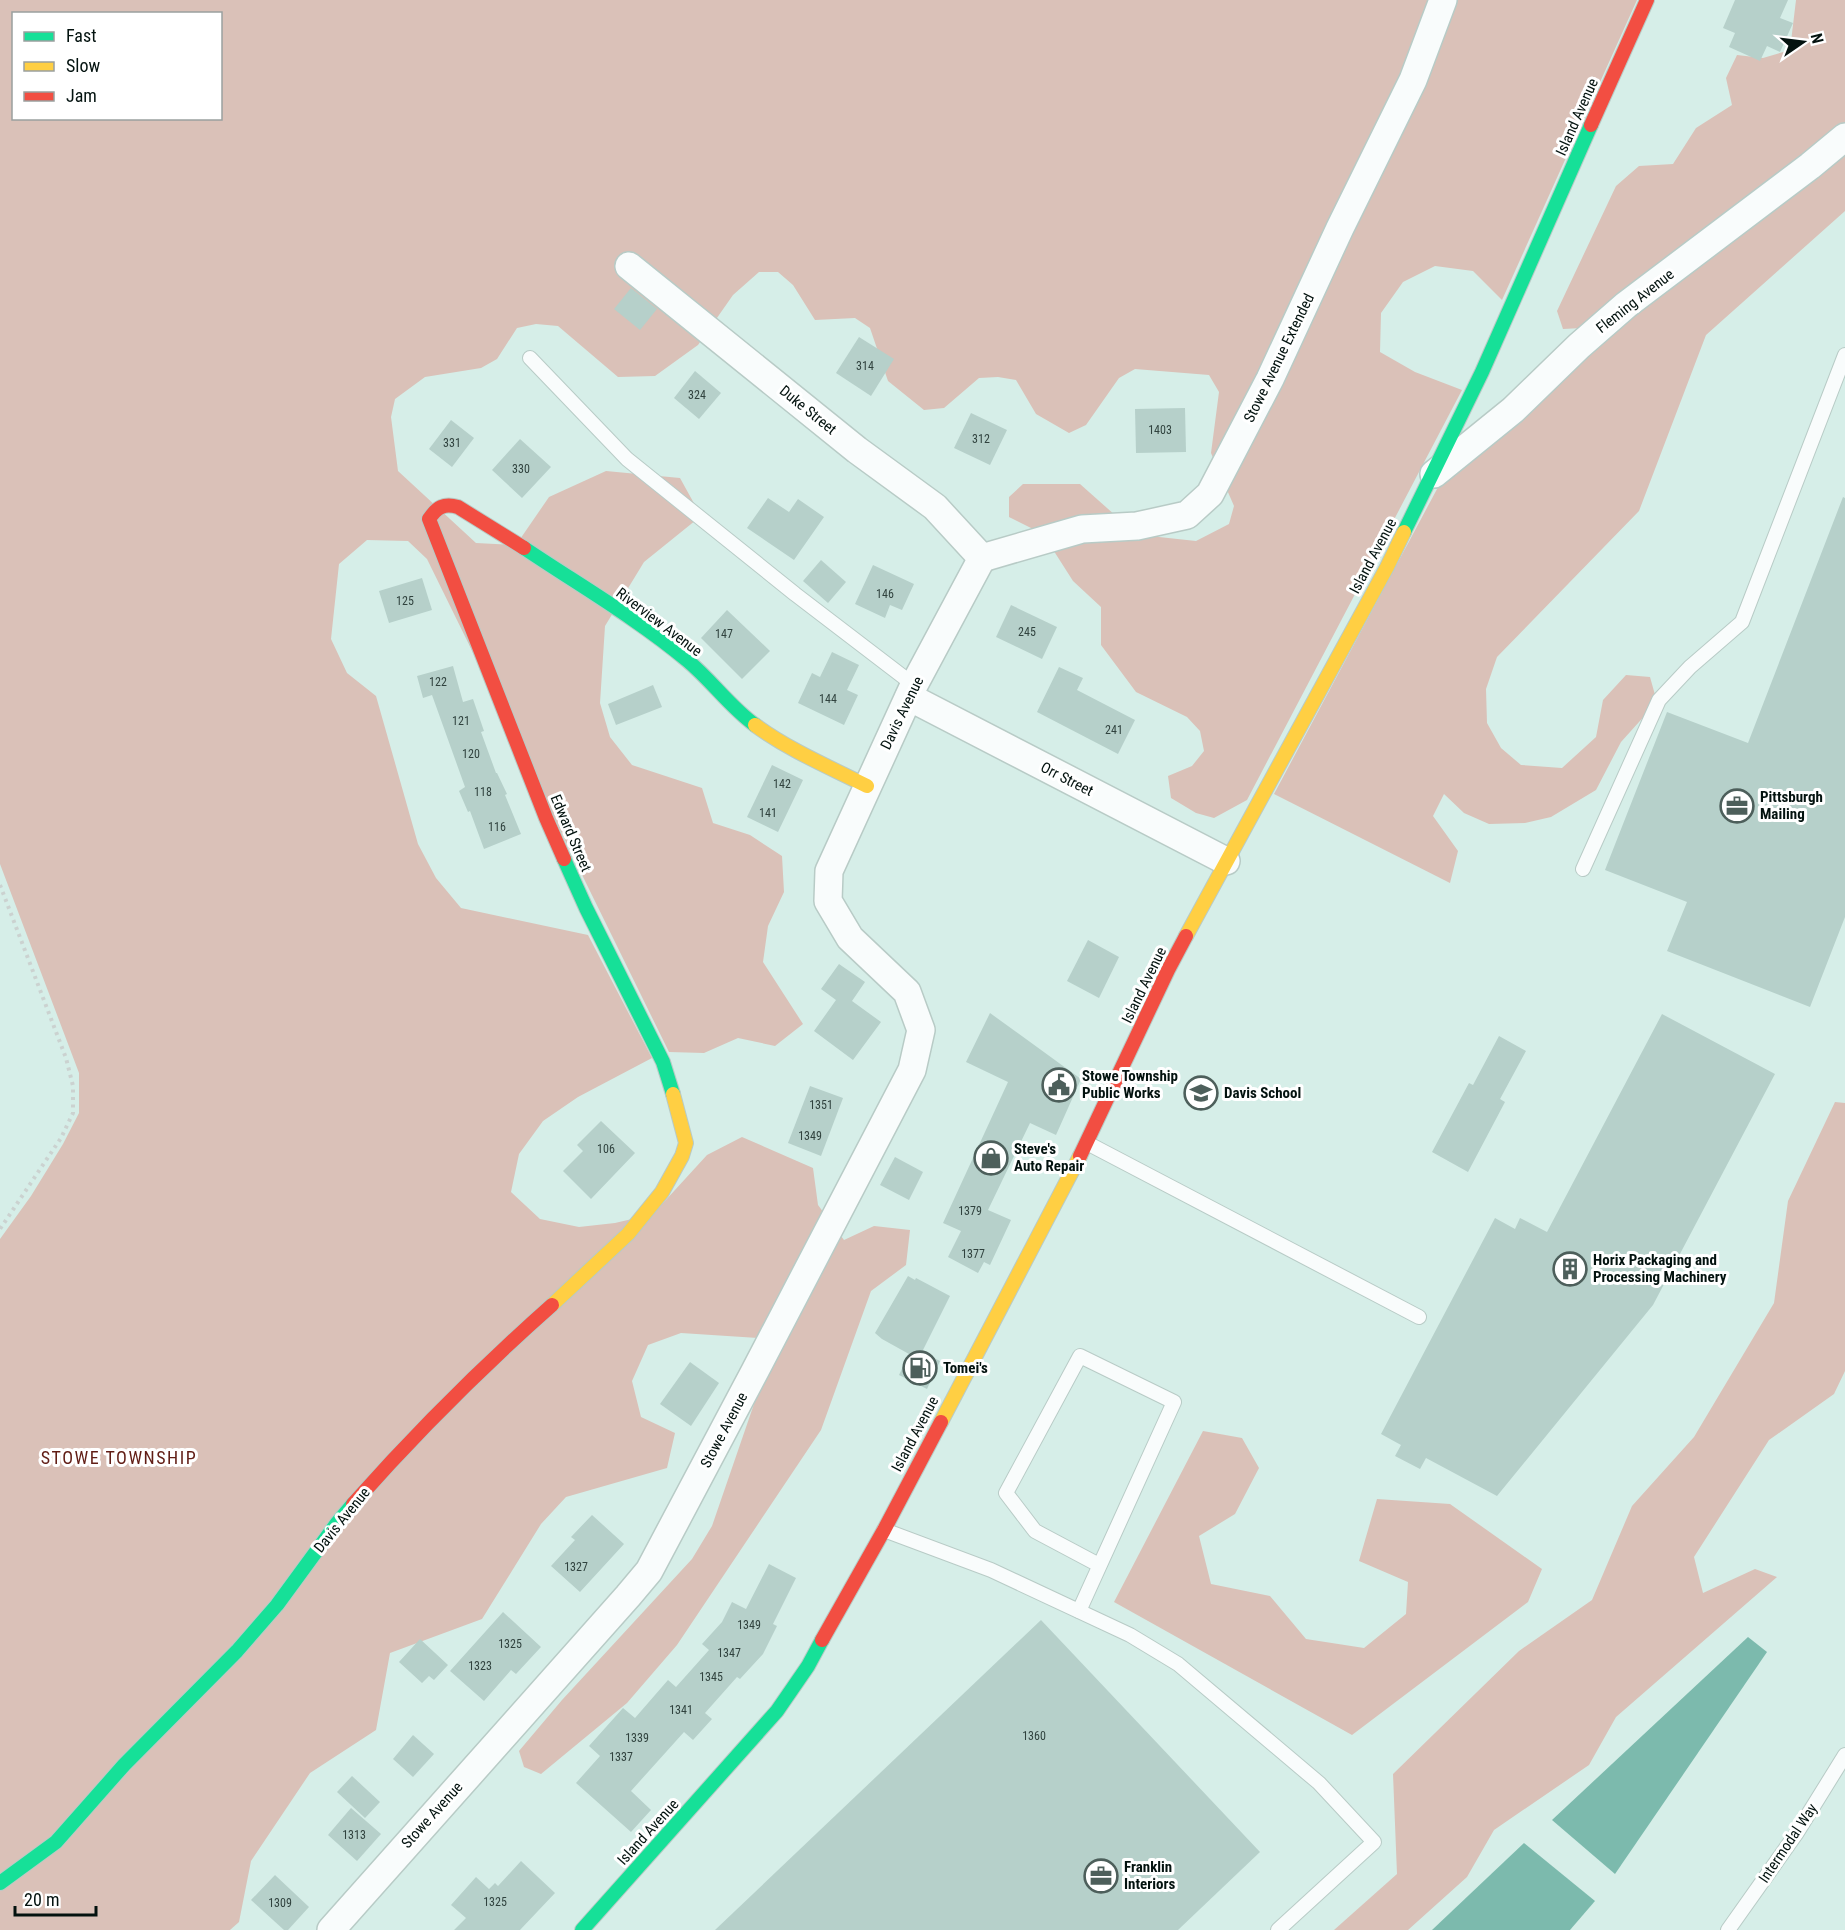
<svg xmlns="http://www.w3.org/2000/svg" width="1845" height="1930" font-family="'Roboto Condensed',sans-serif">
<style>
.forest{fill:#dac1b8;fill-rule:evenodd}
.water{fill:#7cbaad}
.building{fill:#b6d0ca}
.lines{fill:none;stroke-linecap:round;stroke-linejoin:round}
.lane-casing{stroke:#b8cbc6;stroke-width:16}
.street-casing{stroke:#b8cbc6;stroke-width:30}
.fast-casing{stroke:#b8cbc6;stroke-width:16}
.slow-casing{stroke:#b8cbc6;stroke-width:16}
.jam-casing{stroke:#b8cbc6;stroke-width:16}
.path{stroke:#cbd2d0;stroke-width:4;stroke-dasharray:3 4.5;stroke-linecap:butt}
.lane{stroke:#f9fcfc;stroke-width:14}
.street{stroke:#f9fcfc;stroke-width:27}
.fast{stroke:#16e098;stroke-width:14}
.slow{stroke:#ffcf43;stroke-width:14}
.jam{stroke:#f24e42;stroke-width:14}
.labels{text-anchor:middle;stroke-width:6;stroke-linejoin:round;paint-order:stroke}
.number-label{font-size:12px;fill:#30423e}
.street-label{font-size:15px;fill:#03120f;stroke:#fff}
.poi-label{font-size:15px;font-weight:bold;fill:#03120f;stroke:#fff;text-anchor:start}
.quarter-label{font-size:18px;letter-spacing:1.5px;fill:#611d15;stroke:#fff}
</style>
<rect width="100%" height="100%" fill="#d6eee8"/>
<g class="forest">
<path d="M 0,0 L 1637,0 L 1502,300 L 1473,271 L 1435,266 L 1403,282 L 1381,313 L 1380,352 L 1415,372 L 1462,390 L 1247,800 L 1214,818 L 1196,813 L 1171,798 L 1168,776 L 1192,766 L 1204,751 L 1200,731 L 1187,717 L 1136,692 L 1101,645 L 1101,607 L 1073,581 L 1043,534 L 1009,517 L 1009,497 L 1023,484 L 1080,484 L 1125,524 L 1159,537 L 1196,541 L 1229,524 L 1234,506 L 1211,453 L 1219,392 L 1209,375 L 1135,369 L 1119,378 L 1086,425 L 1069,433 L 1036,414 L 1016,380 L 998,377 L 979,378 L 944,408 L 924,410 L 888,381 L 870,328 L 855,318 L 815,320 L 793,285 L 778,272 L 759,272 L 733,295 L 698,345 L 655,376 L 618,377 L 558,326 L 536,324 L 517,328 L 497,359 L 481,368 L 425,377 L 395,399 L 391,417 L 398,471 L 476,543 L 516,545 L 549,497 L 606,471 L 680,478 L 701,516 L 644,562 L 605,626 L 600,703 L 610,737 L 632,765 L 702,788 L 713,823 L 750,835 L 782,856 L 784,892 L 768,926 L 763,962 L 803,1024 L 775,1046 L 738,1038 L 704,1053 L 669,1052 L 427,559 L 408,541 L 367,540 L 339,564 L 331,639 L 347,673 L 376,696 L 418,844 L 436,878 L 461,908 L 588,935 L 652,1058 L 578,1097 L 543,1121 L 519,1154 L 511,1192 L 540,1219 L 579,1227 L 615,1223 L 653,1214 L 707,1155 L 742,1137 L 813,1168 L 818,1205 L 844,1240 L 874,1226 L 910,1230 L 906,1265 L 871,1291 L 821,1430 L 677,1645 L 627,1703 L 541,1774 L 524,1767 L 519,1751 L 562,1700 L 692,1559 L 712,1526 L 764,1375 L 758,1338 L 681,1333 L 648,1345 L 632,1381 L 641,1417 L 675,1433 L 667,1468 L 566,1497 L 541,1524 L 482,1619 L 390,1653 L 376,1730 L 310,1773 L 251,1861 L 239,1922 L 230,1930 L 0,1930 L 0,1239 L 31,1196 L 63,1144 L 79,1113 L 79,1073 L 0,864 ZM 14,14 L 220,14 L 220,118 L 14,118 Z"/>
<path d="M 1796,0 L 1845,0 L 1845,127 L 1582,328 L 1563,329 L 1557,311 L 1616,186 L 1639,166 L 1673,164 L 1696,128 L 1732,105 L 1726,78 L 1737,55 L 1763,58 L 1790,50 Z"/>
<path d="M 1845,143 L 1845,211 L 1706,335 L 1639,511 L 1497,657 L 1486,689 L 1487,723 L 1501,748 L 1521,765 L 1562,768 L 1596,737 L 1603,700 L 1626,675 L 1650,677 L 1657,702 L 1621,742 L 1596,790 L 1551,817 L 1525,823 L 1489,824 L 1464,813 L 1444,794 L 1433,816 L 1458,851 L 1450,883 L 1274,794 L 1444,476 L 1573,358 Z"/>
<path d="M 1835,1102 L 1845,1103 L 1845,1371 L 1834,1394 L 1769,1440 L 1694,1557 L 1703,1593 L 1755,1569 L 1777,1577 L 1616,1717 L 1589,1765 L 1494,1830 L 1467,1877 L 1408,1930 L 1334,1930 L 1397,1874 L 1393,1774 L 1519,1651 L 1592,1600 L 1632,1506 L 1694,1437 L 1774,1303 L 1788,1201 Z"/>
<path d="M 1203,1431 L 1242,1438 L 1259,1468 L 1235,1514 L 1199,1536 L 1211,1584 L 1270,1596 L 1306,1639 L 1364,1648 L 1406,1614 L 1408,1582 L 1359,1561 L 1377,1499 L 1450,1504 L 1542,1569 L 1528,1602 L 1352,1735 L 1114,1602 Z"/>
</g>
<g class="water">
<path d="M 1748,1637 L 1767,1652 L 1615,1874 L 1552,1820 Z"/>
<path d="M 1524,1843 L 1595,1901 L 1570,1930 L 1432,1930 Z"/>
</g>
<g class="building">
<path d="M 1735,0 L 1788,0 L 1780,18 L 1793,23 L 1780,52 L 1767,46 L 1760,61 L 1729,47 L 1735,33 L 1723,28 Z"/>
<path d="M 631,288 L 657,309 L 640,330 L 614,309 Z"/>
<path d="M 859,337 L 894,359 L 871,396 L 836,373 Z"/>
<path d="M 695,371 L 721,393 L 699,419 L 674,398 Z"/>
<path d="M 1185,408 L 1186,452 L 1136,453 L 1135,409 Z"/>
<path d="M 971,413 L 1007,430 L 990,465 L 954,448 Z"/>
<path d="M 451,420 L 474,438 L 452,467 L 429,449 Z"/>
<path d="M 520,439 L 551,467 L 522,498 L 492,470 Z"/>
<path d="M 1843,497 L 1845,498 L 1845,917 L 1810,1007 L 1667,951 L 1687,902 L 1605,870 L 1667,712 L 1748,743 Z"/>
<path d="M 768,498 L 789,512 L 798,499 L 824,517 L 794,560 L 747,528 Z"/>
<path d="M 821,560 L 846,582 L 828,603 L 803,581 Z"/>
<path d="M 873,565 L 914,584 L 902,610 L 890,605 L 885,618 L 855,604 Z"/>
<path d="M 422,578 L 432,610 L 389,623 L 379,591 Z"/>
<path d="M 1011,605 L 1057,627 L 1042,659 L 996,637 Z"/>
<path d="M 727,610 L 770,651 L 742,679 L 701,638 Z"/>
<path d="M 832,652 L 859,665 L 847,690 L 858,695 L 844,725 L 798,703 L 812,673 L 820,677 Z"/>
<path d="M 453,666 L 463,702 L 473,699 L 484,731 L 481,732 L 496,773 L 497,773 L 507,794 L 505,795 L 521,834 L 484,849 L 470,811 L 468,812 L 459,791 L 465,787 L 432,695 L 423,698 L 417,676 Z"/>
<path d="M 1059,667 L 1083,678 L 1077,690 L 1135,720 L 1118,754 L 1037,712 Z"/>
<path d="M 653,685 L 662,707 L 616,725 L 608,704 Z"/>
<path d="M 772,765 L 803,780 L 778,832 L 747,817 Z"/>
<path d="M 1088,940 L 1119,957 L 1099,998 L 1067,981 Z"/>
<path d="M 839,964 L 865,982 L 852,1001 L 881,1022 L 853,1060 L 814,1031 L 836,1000 L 821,989 Z"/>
<path d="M 990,1013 L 1081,1079 L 1056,1135 L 1030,1123 L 988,1210 L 1011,1220 L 990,1265 L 984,1262 L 978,1273 L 948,1257 L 961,1231 L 943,1223 L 1008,1082 L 966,1062 Z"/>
<path d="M 1662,1014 L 1775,1074 L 1653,1305 L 1497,1496 L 1426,1458 L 1420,1469 L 1395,1456 L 1401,1445 L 1381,1434 L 1495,1218 L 1515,1229 L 1520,1218 L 1547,1232 Z"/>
<path d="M 1499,1036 L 1526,1051 L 1500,1099 L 1505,1102 L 1468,1172 L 1432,1152 L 1469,1083 L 1473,1085 Z"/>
<path d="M 810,1086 L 843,1098 L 821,1156 L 788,1143 Z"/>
<path d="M 601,1121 L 635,1153 L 591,1199 L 563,1171 L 583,1151 L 577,1145 Z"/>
<path d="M 895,1157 L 923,1172 L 909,1200 L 880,1185 Z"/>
<path d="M 908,1276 L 915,1280 L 916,1278 L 950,1296 L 922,1352 L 940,1361 L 927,1389 L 899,1375 L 909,1354 L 882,1339 L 875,1333 Z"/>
<path d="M 690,1362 L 719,1383 L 691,1426 L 660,1404 Z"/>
<path d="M 592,1515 L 624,1544 L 580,1592 L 551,1566 L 575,1540 L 571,1537 Z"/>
<path d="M 769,1564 L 796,1578 L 773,1624 L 777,1626 L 763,1654 L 740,1679 L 737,1677 L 705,1713 L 712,1719 L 693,1740 L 684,1732 L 631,1791 L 651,1810 L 631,1832 L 576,1783 L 600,1756 L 589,1746 L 623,1708 L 635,1718 L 668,1680 L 676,1687 L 709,1650 L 702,1644 L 722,1622 L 732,1602 L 746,1609 Z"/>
<path d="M 503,1612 L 541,1647 L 516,1674 L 511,1670 L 484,1701 L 450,1671 Z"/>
<path d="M 1041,1620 L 1260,1852 L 1178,1930 L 715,1930 Z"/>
<path d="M 420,1639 L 448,1665 L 434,1680 L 429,1676 L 422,1683 L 399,1662 Z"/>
<path d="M 413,1735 L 434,1754 L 413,1777 L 393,1759 Z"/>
<path d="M 352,1776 L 380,1802 L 365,1818 L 337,1792 Z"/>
<path d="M 351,1808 L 381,1834 L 357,1861 L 328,1835 Z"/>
<path d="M 521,1861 L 555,1893 L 520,1930 L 454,1930 L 466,1918 L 451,1905 L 476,1877 L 489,1889 L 495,1883 L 498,1886 Z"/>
<path d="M 275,1875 L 309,1907 L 288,1930 L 284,1930 L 251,1900 Z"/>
</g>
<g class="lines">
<defs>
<g id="lane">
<path d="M 530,358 L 627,459 L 795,594 L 914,685"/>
<path d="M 1583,869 L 1659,700 L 1690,667 L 1742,622 L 1845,355"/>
<path d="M 1087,1143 L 1419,1317"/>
<path d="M 884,1530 L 991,1570 L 1130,1635 L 1178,1664 L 1319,1783 L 1374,1842 L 1278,1930"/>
<path d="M 1079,1611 L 1174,1402 L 1080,1356 L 1006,1493 L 1035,1531 L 1099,1565"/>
<path d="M 1728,1930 L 1796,1834 L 1845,1755"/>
</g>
<g id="street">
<path d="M 629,266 L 857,450 L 935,507 L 982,558"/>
<path d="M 1434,474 L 1513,410 L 1579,346 L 1626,305 L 1810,166 L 1845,137"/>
<path d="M 982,558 L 1082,529 L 1137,526 L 1187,515 L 1210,494 L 1270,379 L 1340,228 L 1413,80 L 1443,0"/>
<path d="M 909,697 L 1226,861"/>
<path d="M 331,1930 L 628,1596 L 649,1571 L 755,1371 L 912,1070 L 921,1030 L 907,992 L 850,938 L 828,901 L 829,871 L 914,685 L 982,558"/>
</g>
<g id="fast">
<path d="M 1404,532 L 1482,372 L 1591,125"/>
<path d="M 524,548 C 579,585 638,619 688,661 C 712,681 730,707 755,725"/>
<path d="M 564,859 L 586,908 L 663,1062 L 673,1094"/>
<path d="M 0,1883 L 56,1842 L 124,1765 L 237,1651 L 277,1605 L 337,1523 L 353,1504"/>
<path d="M 582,1930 L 777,1711 L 808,1666 L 822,1640"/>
</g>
<g id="slow">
<path d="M 755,725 C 789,750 829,767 867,786"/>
<path d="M 1186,936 L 1387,567 L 1404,532"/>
<path d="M 552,1305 L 628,1234 L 662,1192 L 682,1156 L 686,1143 L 673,1094"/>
<path d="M 941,1422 L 1080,1156"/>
</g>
<g id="jam">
<path d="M 1591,125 L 1647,0"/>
<path d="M 524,548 L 458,507 C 444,503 437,507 429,519 L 546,818 L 564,859"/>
<path d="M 1080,1156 L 1168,970 L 1186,936"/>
<path d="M 353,1504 C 415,1434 482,1367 552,1305"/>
<path d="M 822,1640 L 884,1530 L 941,1422"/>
</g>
</defs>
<use href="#lane" class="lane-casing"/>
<use href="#street" class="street-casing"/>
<use href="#fast" class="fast-casing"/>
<use href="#slow" class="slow-casing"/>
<use href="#jam" class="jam-casing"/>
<path class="path" d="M 0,885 L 66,1058 L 73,1086 L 73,1113 L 61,1138 L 0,1229"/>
<use href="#lane" class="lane"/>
<use href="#street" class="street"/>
<use href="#fast" class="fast"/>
<use href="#slow" class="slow"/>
<use href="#jam" class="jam"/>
</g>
<defs>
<symbol id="office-ring" viewBox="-11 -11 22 22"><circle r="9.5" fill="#fff" stroke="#4d5f5b" stroke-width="1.5"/><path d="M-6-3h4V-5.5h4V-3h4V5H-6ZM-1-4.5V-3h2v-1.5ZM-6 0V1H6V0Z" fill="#4d5f5b"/></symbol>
<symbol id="civic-ring" viewBox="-11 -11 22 22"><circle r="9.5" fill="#fff" stroke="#4d5f5b" stroke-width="1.5"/><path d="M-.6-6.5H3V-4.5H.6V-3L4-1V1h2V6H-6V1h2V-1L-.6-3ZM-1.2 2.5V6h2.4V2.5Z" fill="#4d5f5b"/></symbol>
<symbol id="school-ring" viewBox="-11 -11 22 22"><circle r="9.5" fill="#fff" stroke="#4d5f5b" stroke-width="1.5"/><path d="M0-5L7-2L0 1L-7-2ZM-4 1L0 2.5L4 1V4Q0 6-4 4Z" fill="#4d5f5b"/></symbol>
<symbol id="shop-ring" viewBox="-11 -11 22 22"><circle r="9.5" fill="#fff" stroke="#4d5f5b" stroke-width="1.5"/><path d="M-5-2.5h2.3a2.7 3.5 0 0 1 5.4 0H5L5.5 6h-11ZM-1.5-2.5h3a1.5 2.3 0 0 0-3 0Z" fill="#4d5f5b"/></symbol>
<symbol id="building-ring" viewBox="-11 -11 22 22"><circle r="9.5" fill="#fff" stroke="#4d5f5b" stroke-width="1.5"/><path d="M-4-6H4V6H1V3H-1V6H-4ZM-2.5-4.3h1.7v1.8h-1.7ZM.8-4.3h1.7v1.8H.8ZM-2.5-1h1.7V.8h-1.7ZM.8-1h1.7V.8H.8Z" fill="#4d5f5b"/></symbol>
<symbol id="fuel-ring" viewBox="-11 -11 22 22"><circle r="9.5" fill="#fff" stroke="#4d5f5b" stroke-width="1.5"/><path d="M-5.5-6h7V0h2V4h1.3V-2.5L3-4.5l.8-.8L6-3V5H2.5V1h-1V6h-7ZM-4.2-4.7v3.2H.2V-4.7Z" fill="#4d5f5b"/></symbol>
</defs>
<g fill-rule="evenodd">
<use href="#office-ring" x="1718" y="787" width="38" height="38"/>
<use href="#civic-ring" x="1040" y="1066" width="38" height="38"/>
<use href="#school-ring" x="1182" y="1074" width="38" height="38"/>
<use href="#shop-ring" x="972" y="1139" width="38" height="38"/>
<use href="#building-ring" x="1551" y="1250" width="38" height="38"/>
<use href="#fuel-ring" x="901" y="1349" width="38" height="38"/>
<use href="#office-ring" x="1082" y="1857" width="38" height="38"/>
</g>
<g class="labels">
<g class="number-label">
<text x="865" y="370">314</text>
<text x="697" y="399">324</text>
<text x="1160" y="434">1403</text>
<text x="981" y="443">312</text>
<text x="452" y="447">331</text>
<text x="521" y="473">330</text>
<text x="885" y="598">146</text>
<text x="405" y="605">125</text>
<text x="1027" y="636">245</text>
<text x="724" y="638">147</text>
<text x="438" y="686">122</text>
<text x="828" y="703">144</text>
<text x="461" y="725">121</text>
<text x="1114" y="734">241</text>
<text x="471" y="758">120</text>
<text x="782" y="788">142</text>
<text x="483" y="796">118</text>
<text x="768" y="817">141</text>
<text x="497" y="831">116</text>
<text x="821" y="1109">1351</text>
<text x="810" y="1140">1349</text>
<text x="606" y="1153">106</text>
<text x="970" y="1215">1379</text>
<text x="973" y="1258">1377</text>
<text x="576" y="1571">1327</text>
<text x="749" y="1629">1349</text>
<text x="510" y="1648">1325</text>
<text x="729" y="1657">1347</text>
<text x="480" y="1670">1323</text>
<text x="711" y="1681">1345</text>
<text x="681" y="1714">1341</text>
<text x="1034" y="1740">1360</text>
<text x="637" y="1742">1339</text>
<text x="621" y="1761">1337</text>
<text x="354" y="1839">1313</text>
<text x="495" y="1906">1325</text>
<text x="280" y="1907">1309</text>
</g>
<g class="street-label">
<text transform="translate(1577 117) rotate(-66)" y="5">Island Avenue</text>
<text transform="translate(1635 301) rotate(-38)" y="5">Fleming Avenue</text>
<text transform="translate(1279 358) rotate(-64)" y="5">Stowe Avenue Extended</text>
<text transform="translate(808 410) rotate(39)" y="5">Duke Street</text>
<text transform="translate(1373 556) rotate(-62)" y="5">Island Avenue</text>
<text transform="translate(659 622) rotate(37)" y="5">Riverview Avenue</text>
<text transform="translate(902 713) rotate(-64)" y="5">Davis Avenue</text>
<text transform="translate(1067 779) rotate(27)" y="5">Orr Street</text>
<text transform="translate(571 833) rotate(67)" y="5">Edward Street</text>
<text transform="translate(1144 985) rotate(-64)" y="5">Island Avenue</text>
<text transform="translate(724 1430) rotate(-62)" y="5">Stowe Avenue</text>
<text transform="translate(915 1434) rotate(-62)" y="5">Island Avenue</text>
<text transform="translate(342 1520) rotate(-51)" y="5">Davis Avenue</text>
<text transform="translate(432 1815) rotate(-48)" y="5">Stowe Avenue</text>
<text transform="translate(648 1832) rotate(-48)" y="5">Island Avenue</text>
<text transform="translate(1788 1843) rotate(-56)" y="5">Intermodal Way</text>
</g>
<g class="poi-label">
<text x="1760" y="802">Pittsburgh<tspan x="1760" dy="17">Mailing</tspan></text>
<text x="1082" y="1081">Stowe Township<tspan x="1082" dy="17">Public Works</tspan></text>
<text x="1224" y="1098">Davis School</text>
<text x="1014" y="1154">Steve's<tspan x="1014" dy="17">Auto Repair</tspan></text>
<text x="1593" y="1265">Horix Packaging and<tspan x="1593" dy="17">Processing Machinery</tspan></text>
<text x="943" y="1373">Tomei's</text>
<text x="1124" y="1872">Franklin<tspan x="1124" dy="17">Interiors</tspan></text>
</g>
<g class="quarter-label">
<text x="119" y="1464">STOWE TOWNSHIP</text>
</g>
</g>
<rect x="12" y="12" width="210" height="108" fill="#ffffff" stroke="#9aa09f" stroke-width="1.5"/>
<rect x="24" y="32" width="30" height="9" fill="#16e098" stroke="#9aa09f" stroke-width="1.5"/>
<text x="66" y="42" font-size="18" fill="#03120f">Fast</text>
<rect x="24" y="62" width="30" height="9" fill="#ffcf43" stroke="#9aa09f" stroke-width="1.5"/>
<text x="66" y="72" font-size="18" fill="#03120f">Slow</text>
<rect x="24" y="92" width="30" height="9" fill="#f24e42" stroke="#9aa09f" stroke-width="1.5"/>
<text x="66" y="102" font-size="18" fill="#03120f">Jam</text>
<g transform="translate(1803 42) rotate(76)" stroke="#ffffff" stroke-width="4.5" paint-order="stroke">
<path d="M0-4.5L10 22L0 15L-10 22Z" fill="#03120f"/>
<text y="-9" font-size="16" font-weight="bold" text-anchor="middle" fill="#03120f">N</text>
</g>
<path d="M15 1906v9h81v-9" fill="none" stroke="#03120f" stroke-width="3"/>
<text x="24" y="1906" font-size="18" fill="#03120f" stroke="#ffffff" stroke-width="4.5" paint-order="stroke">20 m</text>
</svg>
